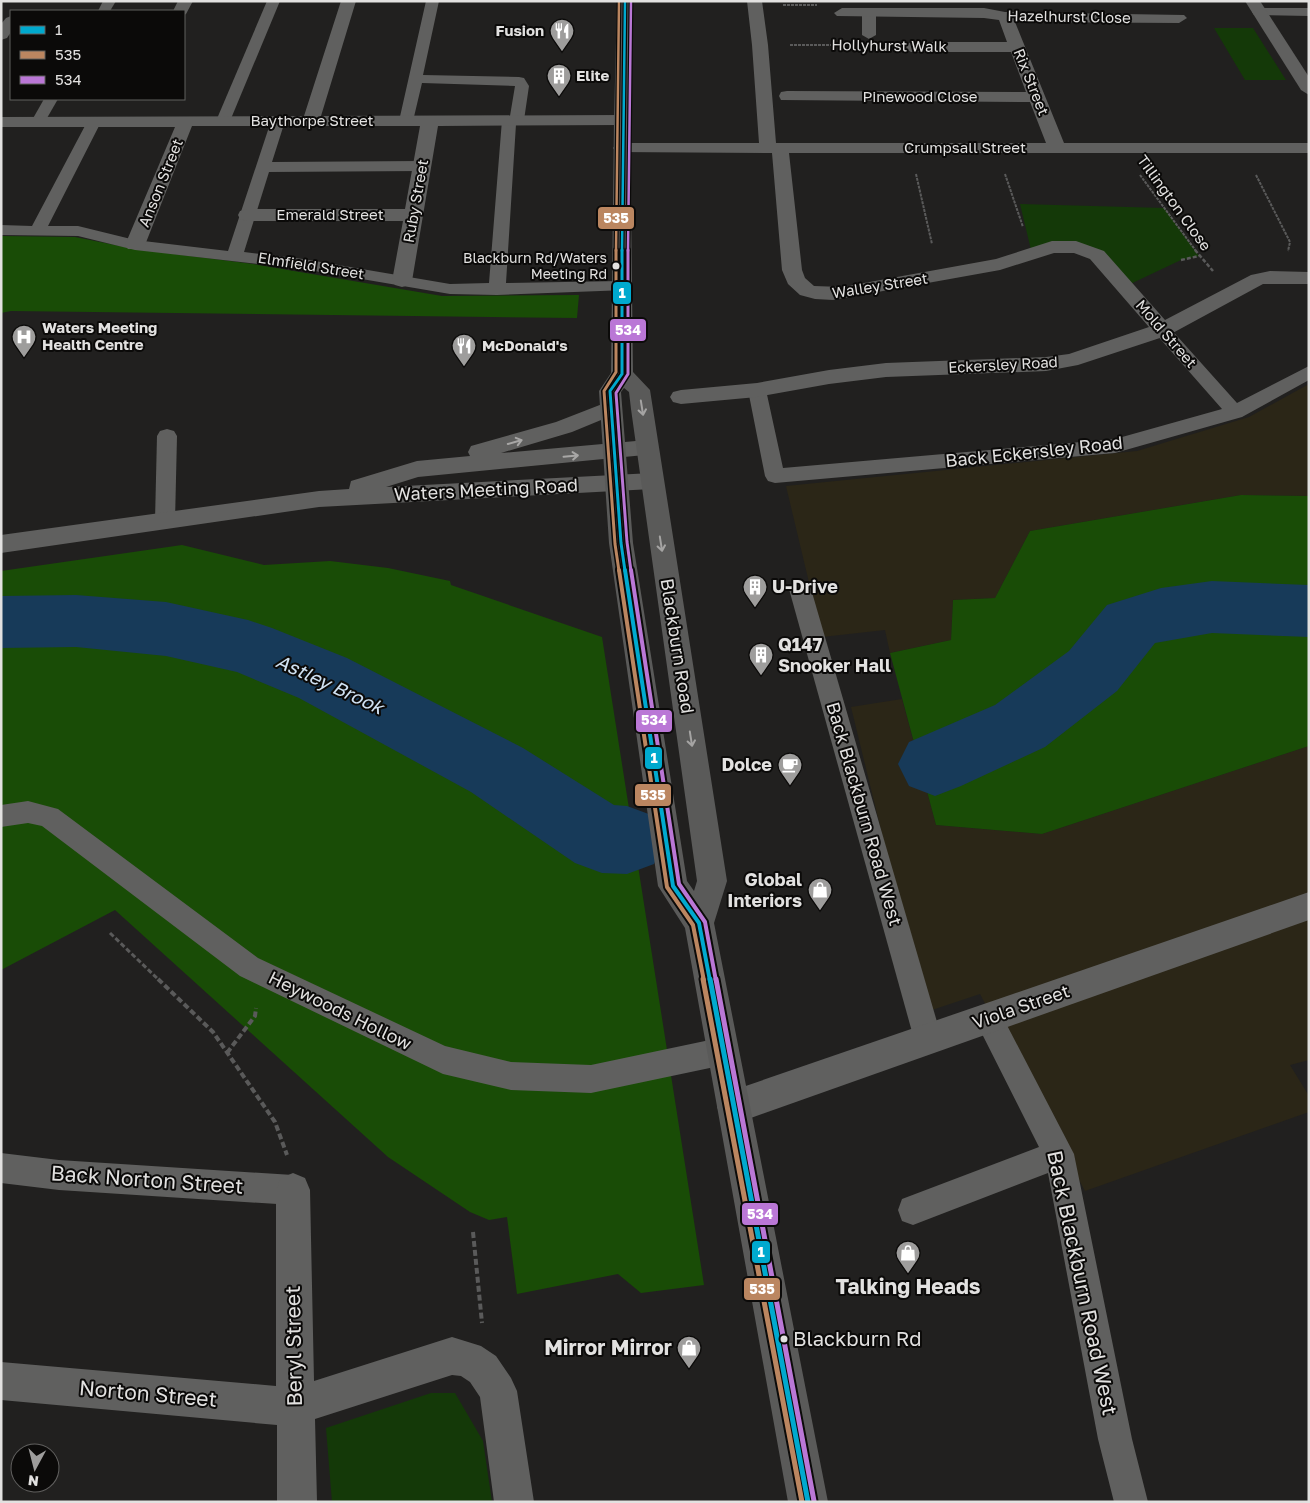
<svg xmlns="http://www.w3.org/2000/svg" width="1310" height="1503" font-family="'Golos Text',sans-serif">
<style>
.industrial{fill:#2b2617}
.green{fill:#143908}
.forest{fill:#194c06}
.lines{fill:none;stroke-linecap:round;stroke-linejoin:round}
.river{fill:#173a59;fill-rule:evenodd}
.path-far3{stroke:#5a5a5a;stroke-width:2;stroke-dasharray:3 1;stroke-linecap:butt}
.path-far2{stroke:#5a5a5a;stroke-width:2.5;stroke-dasharray:4 2;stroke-linecap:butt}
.path-far1{stroke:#5a5a5a;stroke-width:3;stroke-dasharray:5 2.5;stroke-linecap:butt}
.path{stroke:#5a5a5a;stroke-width:4;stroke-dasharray:6 3;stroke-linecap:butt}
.service{fill:#60605f;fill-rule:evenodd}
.minor{fill:#60605f;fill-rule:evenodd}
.tertiary{fill:#60605f;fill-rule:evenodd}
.trunk{fill:#5a5a59;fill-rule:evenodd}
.bus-1-far3-casing{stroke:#0b0a09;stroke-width:5}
.bus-1-far2-casing{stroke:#0b0a09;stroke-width:6}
.bus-1-far1-casing{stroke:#0b0a09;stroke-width:8}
.bus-1-casing{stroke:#0b0a09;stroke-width:9}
.bus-2-far3-casing{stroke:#0b0a09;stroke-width:5}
.bus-2-far2-casing{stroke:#0b0a09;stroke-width:6}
.bus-2-far1-casing{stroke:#0b0a09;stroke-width:8}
.bus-2-casing{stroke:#0b0a09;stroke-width:9}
.bus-3-far3-casing{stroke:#0b0a09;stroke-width:5}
.bus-3-far2-casing{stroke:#0b0a09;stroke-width:6}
.bus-3-far1-casing{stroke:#0b0a09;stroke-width:8}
.bus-3-casing{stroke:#0b0a09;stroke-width:9}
.bus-1-far3{stroke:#00a9ce;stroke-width:2.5}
.bus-1-far2{stroke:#00a9ce;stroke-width:3}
.bus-1-far1{stroke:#00a9ce;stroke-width:4}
.bus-1{stroke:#00a9ce;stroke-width:5}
.bus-2-far3{stroke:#bb8660;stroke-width:2.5}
.bus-2-far2{stroke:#bb8660;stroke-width:3}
.bus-2-far1{stroke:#bb8660;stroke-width:4}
.bus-2{stroke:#bb8660;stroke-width:5}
.bus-3-far3{stroke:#ba77d6;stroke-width:2.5}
.bus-3-far2{stroke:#ba77d6;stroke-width:3}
.bus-3-far1{stroke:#ba77d6;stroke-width:4}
.bus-3{stroke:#ba77d6;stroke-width:5}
.oneway{stroke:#a5a4a3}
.oneway2{stroke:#a8a7a6}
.bus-dot{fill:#e2e1e0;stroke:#0b0a09;stroke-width:2}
.labels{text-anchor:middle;stroke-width:4;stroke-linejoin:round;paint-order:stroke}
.far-bus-label{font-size:14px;fill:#e2e1e0;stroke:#0b0a09;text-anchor:end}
.far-street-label{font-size:15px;fill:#e2e1e0;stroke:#0b0a09}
.far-poi-label{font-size:15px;font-weight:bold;fill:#e2e1e0;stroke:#0b0a09;text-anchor:start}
.street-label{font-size:18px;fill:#e2e1e0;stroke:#0b0a09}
.poi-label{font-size:18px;font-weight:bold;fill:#e2e1e0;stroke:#0b0a09;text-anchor:start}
.water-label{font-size:19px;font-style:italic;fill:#d0e2f3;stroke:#0b0a09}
.near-bus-label{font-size:20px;fill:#e2e1e0;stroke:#0b0a09;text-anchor:start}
.near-street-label{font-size:21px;fill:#e2e1e0;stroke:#0b0a09}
.near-poi-label{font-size:21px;font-weight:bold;fill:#e2e1e0;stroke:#0b0a09}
.line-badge{stroke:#0b0a09;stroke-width:2}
.badge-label{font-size:14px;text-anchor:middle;font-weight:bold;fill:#fff}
</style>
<rect width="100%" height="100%" fill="#21201f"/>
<g class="industrial">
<path d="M 1309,384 L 1309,496 L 1241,495 L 1030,531 L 995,598 L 953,600 L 951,640 L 890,653 L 885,630 L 822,637 L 786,486 L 1137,451 L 1249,417 Z"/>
<path d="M 902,699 L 936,825 L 1042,834 L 1309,746 L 1309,1060 L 1290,1065 L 1309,1096 L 1309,1112 L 1085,1191 L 980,994 L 932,1010 L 895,887 L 851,707 Z"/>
</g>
<g class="green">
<path d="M 1214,28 L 1253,28 L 1286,80 L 1245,80 Z"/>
<path d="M 1020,204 L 1164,208 L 1199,256 L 1181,260 L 1124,287 L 1076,247 L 1032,254 Z"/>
<path d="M 431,1393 L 455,1393 L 483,1441 L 492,1502 L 332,1502 L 326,1428 Z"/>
</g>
<g class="forest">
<path d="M 1,236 L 75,237 L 135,249 L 253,264 L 442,296 L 579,295 L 577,318 L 11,311 L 1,313 Z"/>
<path d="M 1241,495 L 1309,496 L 1309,746 L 1042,834 L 936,825 L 890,653 L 951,640 L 953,600 L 995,598 L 1030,531 Z"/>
<path d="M 182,545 L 264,565 L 330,561 L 388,568 L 450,581 L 451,585 L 602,637 L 704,1285 L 641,1293 L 618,1274 L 517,1294 L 507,1217 L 489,1220 L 470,1212 L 388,1157 L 115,910 L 1,970 L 1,571 Z"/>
</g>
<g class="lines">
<g class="river">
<path d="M 1212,581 L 1309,585 L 1309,637 L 1212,633 L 1155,643 L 1117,691 L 1045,747 L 961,786 L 935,796 L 909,786 L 898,764 L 909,742 L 995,705 L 1069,651 L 1107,605 L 1161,588 Z"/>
<path d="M 76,595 L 166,602 L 248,620 L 272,628 L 347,658 L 523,748 L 614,805 L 627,806 L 654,816 L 665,840 L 654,864 L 627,874 L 602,873 L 575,863 L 471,792 L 299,698 L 237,672 L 166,656 L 76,647 L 1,648 L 1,596 Z"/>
</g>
<g class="path-far3">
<path d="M 783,5 L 817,5"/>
<path d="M 790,45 L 846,45"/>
<path d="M 916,174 L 932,244"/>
<path d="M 1005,174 L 1023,227"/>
<path d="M 1140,175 L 1196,251"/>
<path d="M 1256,175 L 1290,242 L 1288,251"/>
</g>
<g class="path-far2">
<path d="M 1195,250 L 1213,271"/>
<path d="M 1181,260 L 1199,256"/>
</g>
<path class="path-far1" d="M 110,933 L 160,981"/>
<g class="path">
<path d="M 158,979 L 213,1032 L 275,1122 L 287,1155"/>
<path d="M 227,1053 L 255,1016 L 256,1008"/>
<path d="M 473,1232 L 482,1323"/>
</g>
<g class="service">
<path d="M 103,1 L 116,1 L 110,11 L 98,11 Z"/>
<path d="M 267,1 L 280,1 L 230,121 L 223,125 L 218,124 L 216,121 Z"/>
<path d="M 426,1 L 439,1 L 423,75 L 519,77 L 524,78 L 529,86 L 524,120 L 522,123 L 516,124 L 506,283 L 621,281 L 627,282 L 630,286 L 627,290 L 497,295 L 450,294 L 303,269 L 135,250 L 78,236 L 1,235 L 1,225 L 32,226 L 87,122 L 94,118 L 101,122 L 48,226 L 78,226 L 135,240 L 228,251 L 271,121 L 278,117 L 285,121 L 272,162 L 422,161 L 430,166 L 422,171 L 269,172 L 244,252 L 303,259 L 450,284 L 489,283 L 502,120 L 504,117 L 510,116 L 515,86 L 422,83 L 413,121 L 406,125 L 401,124 L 399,121 Z"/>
<path d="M 1259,8 L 1309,8 L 1309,16 L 1254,15 L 1252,12 L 1254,9 Z"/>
<path d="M 869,10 L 876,14 L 876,35 L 869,39 L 862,35 L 862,14 Z"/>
<path d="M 44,99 L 58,99 L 43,125 L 33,125 L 31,122 Z"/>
<path d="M 1162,324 L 1168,326 L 1237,403 L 1309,366 L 1309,380 L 1242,417 L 1115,453 L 775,483 L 768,481 L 765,476 L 748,390 L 750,386 L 757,384 L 764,386 L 766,390 L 783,468 L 1115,439 L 1222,409 L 1156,334 L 1153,330 L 1156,326 Z"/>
<path d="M 167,429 L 174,431 L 177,436 L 175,521 L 172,526 L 165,529 L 158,526 L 155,521 L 157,436 L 160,431 Z"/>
<path d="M 800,581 L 808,583 L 811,589 L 942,1039 L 938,1049 L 928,1053 L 918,1049 L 914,1039 L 789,589 L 792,583 Z"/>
<path d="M 28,801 L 58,809 L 258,958 L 445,1046 L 511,1062 L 591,1065 L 724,1037 L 734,1041 L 738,1051 L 734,1061 L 724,1065 L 591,1093 L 511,1090 L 443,1074 L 240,976 L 42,826 L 28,823 L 1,827 L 1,805 Z"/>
<path d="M 988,1004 L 998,1008 L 1074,1154 L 1132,1439 L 1148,1502 L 1114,1502 L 1098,1439 L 1048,1173 L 913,1225 L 902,1221 L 898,1210 L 902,1199 L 1039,1147 L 974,1018 L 978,1008 Z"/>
<path d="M 1,1153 L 59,1160 L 293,1175 L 304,1179 L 308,1190 L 304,1201 L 293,1205 L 59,1190 L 1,1183 Z"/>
</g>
<g class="minor">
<path d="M 178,1 L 193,1 L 186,14 L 184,15 L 184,11 L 173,11 Z"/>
<path d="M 341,1 L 356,1 L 321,116 L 622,115 L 628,116 L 630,120 L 628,124 L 622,125 L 438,126 L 412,281 L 409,285 L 402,287 L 395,285 L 392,281 L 403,221 L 247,221 L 240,219 L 238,215 L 240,211 L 247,209 L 405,209 L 420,126 L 192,126 L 145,245 L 142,249 L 128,249 L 125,245 L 175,127 L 1,127 L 1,117 L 304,116 Z"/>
<path d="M 747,1 L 762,1 L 768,45 L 776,143 L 1046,143 L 1030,102 L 781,100 L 779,96 L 781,92 L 787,91 L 1026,92 L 1011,52 L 911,52 L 903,47 L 911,42 L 1007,42 L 999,20 L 984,18 L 837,16 L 834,13 L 842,8 L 984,8 L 1005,12 L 1184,15 L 1187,18 L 1179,23 L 1015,22 L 1064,143 L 1309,143 L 1309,153 L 789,153 L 802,270 L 805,278 L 814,286 L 842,287 L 996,259 L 1052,241 L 1076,241 L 1104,251 L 1165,320 L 1251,275 L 1270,271 L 1309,272 L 1309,284 L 1263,284 L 1169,335 L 1078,365 L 1046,371 L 886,377 L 829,384 L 757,397 L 681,404 L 673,402 L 670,397 L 673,392 L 681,390 L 757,383 L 829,370 L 886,363 L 1046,357 L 1069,354 L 1149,327 L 1090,259 L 1074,253 L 1054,253 L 1000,270 L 833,300 L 815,299 L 800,295 L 788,284 L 782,270 L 772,153 L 616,152 L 613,148 L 616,144 L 622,143 L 759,143 L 752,45 Z"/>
<path d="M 1245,1 L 1260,1 L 1309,77 L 1309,95 L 1301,90 Z"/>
<path d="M 11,16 L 11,32 L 7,38 L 1,40 L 1,24 L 6,18 Z"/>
<path d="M 1309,892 L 1309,920 L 734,1124 L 722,1119 L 717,1107 L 722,1095 L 734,1090 Z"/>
<path d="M 293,1173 L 305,1178 L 310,1190 L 314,1381 L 452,1337 L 481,1346 L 496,1356 L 511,1378 L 517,1391 L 534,1502 L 494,1502 L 480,1397 L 470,1382 L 461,1376 L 452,1375 L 315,1419 L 317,1502 L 277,1502 L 277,1425 L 1,1400 L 1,1362 L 276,1386 L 276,1190 L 281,1178 Z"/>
</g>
<path class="tertiary" d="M 610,401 L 618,403 L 621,408 L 618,413 L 572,432 L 501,453 L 647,440 L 655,442 L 658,448 L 655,454 L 418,477 L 386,487 L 652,473 L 660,475 L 664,481 L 660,487 L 652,489 L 319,507 L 1,553 L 1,535 L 319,491 L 349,489 L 351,481 L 417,461 L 470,456 L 468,452 L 471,446 L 556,422 Z"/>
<path class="trunk" d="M 617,1 L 633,1 L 630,120 L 633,372 L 650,390 L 727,881 L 714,923 L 828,1502 L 788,1502 L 685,928 L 658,886 L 609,543 L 599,391 L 611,373 L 614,120 ZM 624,388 L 629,392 L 631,409 L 697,881 L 694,891 L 687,881 L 633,543 L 621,392 Z"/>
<defs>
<path id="bus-1-far3" d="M 622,251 L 625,1"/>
<path id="bus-1-far2" d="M 622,250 L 622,374 L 610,391 L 621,543 L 625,571"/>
<path id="bus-1-far1" d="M 625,570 L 673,886 L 699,923 L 710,981"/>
<path id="bus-1" d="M 710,979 L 808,1502"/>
<path id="bus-2-far3" d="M 616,251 L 619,1"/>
<path id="bus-2-far2" d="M 616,250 L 616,372 L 604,391 L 615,544 L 619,571"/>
<path id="bus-2-far1" d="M 619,570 L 667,887 L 693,925 L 704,981"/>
<path id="bus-2" d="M 703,979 L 802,1502"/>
<path id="bus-3-far3" d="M 628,251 L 631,1"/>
<path id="bus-3-far2" d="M 628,250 L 628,374 L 616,393 L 627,542 L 631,571"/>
<path id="bus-3-far1" d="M 631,570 L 679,884 L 705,922 L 716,981"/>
<path id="bus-3" d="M 716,979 L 814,1501"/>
</defs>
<use href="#bus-1-far3" class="bus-1-far3-casing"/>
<use href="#bus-1-far2" class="bus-1-far2-casing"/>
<use href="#bus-1-far1" class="bus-1-far1-casing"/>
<use href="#bus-1" class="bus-1-casing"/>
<use href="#bus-2-far3" class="bus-2-far3-casing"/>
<use href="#bus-2-far2" class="bus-2-far2-casing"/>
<use href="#bus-2-far1" class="bus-2-far1-casing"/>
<use href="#bus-2" class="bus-2-casing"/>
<use href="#bus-3-far3" class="bus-3-far3-casing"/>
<use href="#bus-3-far2" class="bus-3-far2-casing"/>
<use href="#bus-3-far1" class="bus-3-far1-casing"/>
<use href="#bus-3" class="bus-3-casing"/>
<use href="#bus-1-far3" class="bus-1-far3"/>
<use href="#bus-1-far2" class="bus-1-far2"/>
<use href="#bus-1-far1" class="bus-1-far1"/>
<use href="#bus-1" class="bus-1"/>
<use href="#bus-2-far3" class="bus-2-far3"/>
<use href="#bus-2-far2" class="bus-2-far2"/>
<use href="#bus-2-far1" class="bus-2-far1"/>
<use href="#bus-2" class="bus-2"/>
<use href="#bus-3-far3" class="bus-3-far3"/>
<use href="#bus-3-far2" class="bus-3-far2"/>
<use href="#bus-3-far1" class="bus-3-far1"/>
<use href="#bus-3" class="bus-3"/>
</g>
<defs><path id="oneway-shaft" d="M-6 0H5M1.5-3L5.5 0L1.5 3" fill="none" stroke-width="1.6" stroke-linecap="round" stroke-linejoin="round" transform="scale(1.25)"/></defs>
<g class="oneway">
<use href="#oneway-shaft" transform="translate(642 408) rotate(81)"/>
<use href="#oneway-shaft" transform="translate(661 544) rotate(81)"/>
<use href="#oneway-shaft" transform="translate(691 739) rotate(81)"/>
</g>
<g class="oneway2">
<use href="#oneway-shaft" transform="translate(515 442) rotate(-16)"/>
<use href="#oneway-shaft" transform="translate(571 456) rotate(-5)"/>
</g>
<defs>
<symbol id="restaurant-pin" viewBox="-11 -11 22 30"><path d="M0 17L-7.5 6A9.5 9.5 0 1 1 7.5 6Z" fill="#9e9d9c" stroke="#0b0a09"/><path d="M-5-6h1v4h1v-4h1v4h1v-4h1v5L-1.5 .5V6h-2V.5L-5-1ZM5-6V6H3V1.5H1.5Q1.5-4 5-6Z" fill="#fff"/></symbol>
<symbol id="building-pin" viewBox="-11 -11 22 30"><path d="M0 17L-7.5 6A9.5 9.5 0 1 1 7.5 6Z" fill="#9e9d9c" stroke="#0b0a09"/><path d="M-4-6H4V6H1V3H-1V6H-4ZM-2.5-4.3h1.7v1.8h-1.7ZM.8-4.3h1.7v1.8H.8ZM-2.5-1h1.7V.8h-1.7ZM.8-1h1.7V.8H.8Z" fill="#fff"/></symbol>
<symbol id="hospital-pin" viewBox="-11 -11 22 30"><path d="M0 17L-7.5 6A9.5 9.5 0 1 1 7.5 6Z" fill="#9e9d9c" stroke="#0b0a09"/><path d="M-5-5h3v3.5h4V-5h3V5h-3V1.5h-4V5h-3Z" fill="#fff"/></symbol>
<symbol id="cafe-pin" viewBox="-11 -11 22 30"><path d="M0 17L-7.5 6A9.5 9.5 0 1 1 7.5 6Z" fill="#9e9d9c" stroke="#0b0a09"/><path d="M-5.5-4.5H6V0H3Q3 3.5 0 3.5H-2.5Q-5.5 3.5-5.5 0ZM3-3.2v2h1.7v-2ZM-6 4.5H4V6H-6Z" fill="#fff"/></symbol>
<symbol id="shop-pin" viewBox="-11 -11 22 30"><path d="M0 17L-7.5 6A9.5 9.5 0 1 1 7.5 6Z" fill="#9e9d9c" stroke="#0b0a09"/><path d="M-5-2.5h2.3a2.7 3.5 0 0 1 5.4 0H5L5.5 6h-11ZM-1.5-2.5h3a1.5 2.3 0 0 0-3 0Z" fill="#fff"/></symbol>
</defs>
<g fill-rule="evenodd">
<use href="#restaurant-pin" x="548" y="17" width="28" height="38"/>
<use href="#building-pin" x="545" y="62" width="28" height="38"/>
<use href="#hospital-pin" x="10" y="323" width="28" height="38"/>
<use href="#restaurant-pin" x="450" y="332" width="28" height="38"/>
<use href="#building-pin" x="741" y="573" width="28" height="38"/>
<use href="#building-pin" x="747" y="641" width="28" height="38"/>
<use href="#cafe-pin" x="776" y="751" width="28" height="38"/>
<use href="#shop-pin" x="806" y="876" width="28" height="38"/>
<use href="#shop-pin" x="894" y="1239" width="28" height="38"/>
<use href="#shop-pin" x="675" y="1334" width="28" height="38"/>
</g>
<g class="bus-dot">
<circle cx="616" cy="266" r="4.5"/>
<circle cx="784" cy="1339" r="4.5"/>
</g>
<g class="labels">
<g class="far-bus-label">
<text x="607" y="263">Blackburn Rd/Waters<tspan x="607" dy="16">Meeting Rd</tspan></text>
</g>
<g class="far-street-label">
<text transform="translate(1069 17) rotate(1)" y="5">Hazelhurst Close</text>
<text transform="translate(889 46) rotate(1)" y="5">Hollyhurst Walk</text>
<text transform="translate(1031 82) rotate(68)" y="5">Rix Street</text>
<text x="920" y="102">Pinewood Close</text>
<text x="312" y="126">Baythorpe Street</text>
<text x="965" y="153">Crumpsall Street</text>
<text transform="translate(161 183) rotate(-68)" y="5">Anson Street</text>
<text transform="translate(416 201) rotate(-80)" y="5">Ruby Street</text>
<text transform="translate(1174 203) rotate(54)" y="5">Tillington Close</text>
<text x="330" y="220">Emerald Street</text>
<text transform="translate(311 266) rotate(9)" y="5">Elmfield Street</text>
<text transform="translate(880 286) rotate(-9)" y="5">Walley Street</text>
<text transform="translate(1166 334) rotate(49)" y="5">Mold Street</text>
<text transform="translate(1003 365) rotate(-3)" y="5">Eckersley Road</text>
</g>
<g class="far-poi-label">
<text x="544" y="36" text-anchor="end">Fusion</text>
<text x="576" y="81">Elite</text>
<text x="42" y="333">Waters Meeting<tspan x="42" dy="17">Health Centre</tspan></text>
<text x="482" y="351">McDonald's</text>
</g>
<g class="street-label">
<text transform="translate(1034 452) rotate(-6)" y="6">Back Eckersley Road</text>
<text transform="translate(486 490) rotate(-3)" y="6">Waters Meeting Road</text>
<text transform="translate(677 646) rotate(81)" y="6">Blackburn Road</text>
<text transform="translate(864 814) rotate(74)" y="6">Back Blackburn Road West</text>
<text transform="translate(1021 1007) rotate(-19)" y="6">Viola Street</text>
<text transform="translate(340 1011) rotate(26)" y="6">Heywoods Hollow</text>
</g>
<g class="poi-label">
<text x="772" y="593">U-Drive</text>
<text x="778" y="651">Q147<tspan x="778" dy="21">Snooker Hall</tspan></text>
<text x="772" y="771" text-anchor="end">Dolce</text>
<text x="802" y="886" text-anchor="end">Global<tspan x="802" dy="21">Interiors</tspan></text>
</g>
<g class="water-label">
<text transform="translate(330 684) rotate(25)" y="7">Astley Brook</text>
</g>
<g class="near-bus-label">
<text x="793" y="1346">Blackburn Rd</text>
</g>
<g class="near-street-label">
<text transform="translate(147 1180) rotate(4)" y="7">Back Norton Street</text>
<text transform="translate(1082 1283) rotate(78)" y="7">Back Blackburn Road West</text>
<text transform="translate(294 1346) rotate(-91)" y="7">Beryl Street</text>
<text transform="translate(148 1394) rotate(5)" y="7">Norton Street</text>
</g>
<g class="near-poi-label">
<text x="908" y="1294">Talking Heads</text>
<text x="672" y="1355" text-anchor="end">Mirror Mirror</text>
</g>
</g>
<g class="line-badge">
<rect x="597" y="206" width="38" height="24" rx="5" fill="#bb8660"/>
<rect x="612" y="281" width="20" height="24" rx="5" fill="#00a9ce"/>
<rect x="609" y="318" width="38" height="24" rx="5" fill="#ba77d6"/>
<rect x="635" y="709" width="38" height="24" rx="5" fill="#ba77d6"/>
<rect x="644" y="746" width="19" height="24" rx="5" fill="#00a9ce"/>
<rect x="634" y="783" width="38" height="24" rx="5" fill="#bb8660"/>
<rect x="741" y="1202" width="38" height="24" rx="5" fill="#ba77d6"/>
<rect x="751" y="1240" width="20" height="24" rx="5" fill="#00a9ce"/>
<rect x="743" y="1277" width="38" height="24" rx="5" fill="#bb8660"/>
</g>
<g class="badge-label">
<text x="616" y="223">535</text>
<text x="622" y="298">1</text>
<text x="628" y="335">534</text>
<text x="654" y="725">534</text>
<text x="654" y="763">1</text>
<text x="653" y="800">535</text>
<text x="760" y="1219">534</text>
<text x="761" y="1257">1</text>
<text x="762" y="1294">535</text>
</g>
<rect width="1310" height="1503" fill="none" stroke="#e2e1e0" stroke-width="5"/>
<rect x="10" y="10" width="175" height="90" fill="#0b0a09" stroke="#61605f"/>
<rect x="20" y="26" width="25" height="8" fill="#00a9ce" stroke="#61605f"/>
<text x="55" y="35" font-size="15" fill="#e2e1e0">1</text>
<rect x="20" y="51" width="25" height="8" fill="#bb8660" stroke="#61605f"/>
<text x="55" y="60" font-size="15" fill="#e2e1e0">535</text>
<rect x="20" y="76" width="25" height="8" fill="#ba77d6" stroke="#61605f"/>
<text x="55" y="85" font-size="15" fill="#e2e1e0">534</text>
<g transform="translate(35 1468) rotate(187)"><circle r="24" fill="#0b0a09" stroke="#61605f"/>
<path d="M0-4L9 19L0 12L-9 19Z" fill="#9e9d9c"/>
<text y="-8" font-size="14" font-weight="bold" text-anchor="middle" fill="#e2e1e0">N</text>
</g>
</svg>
